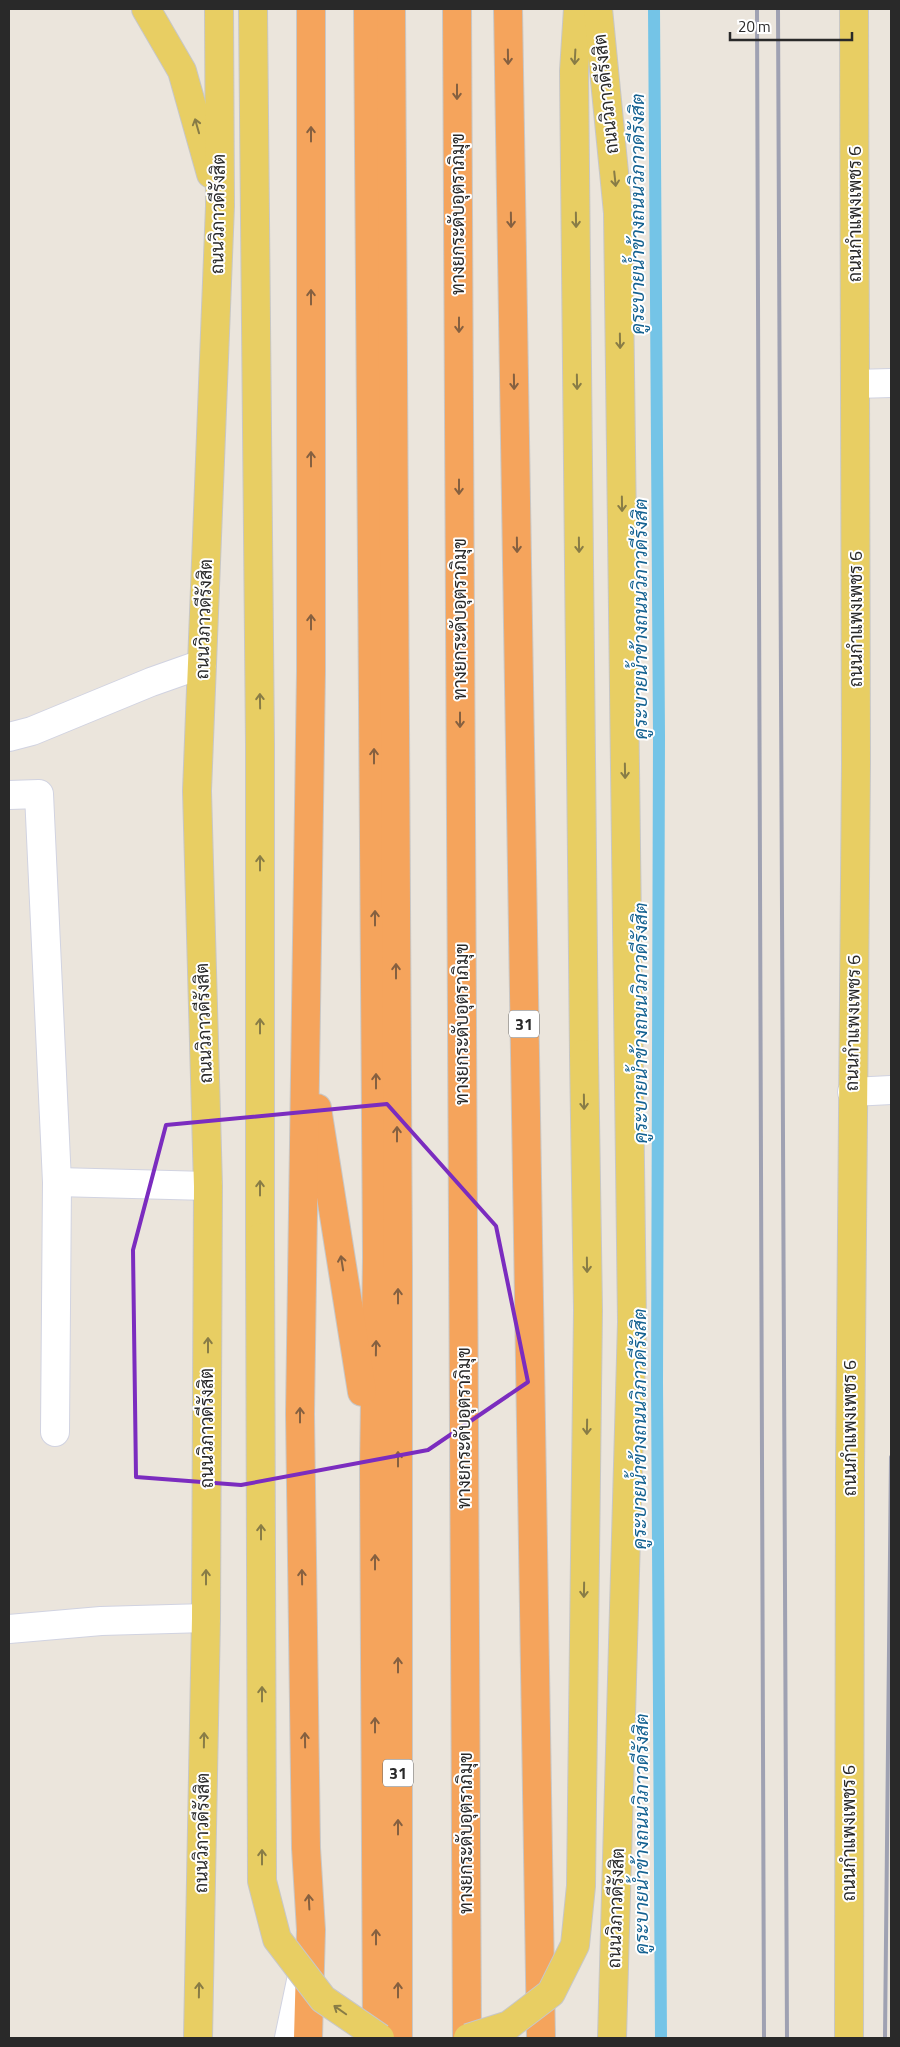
<svg xmlns="http://www.w3.org/2000/svg" width="900" height="2047" font-family="'Titillium Web',Sarabun,sans-serif">
<style>
.lines{fill:none;stroke-linecap:round;stroke-linejoin:round}
.stream{stroke:#74c4e7;stroke-width:12}
.minor-casing{stroke:#d1d3e1;stroke-width:30}
.major-casing{stroke:#c7c7c7;stroke-width:30}
.highway-casing{stroke:#c7c7c7;stroke-width:30}
.minor{stroke:#fff;stroke-width:28}
.major{stroke:#e8ce63;stroke-width:28}
.highway{stroke:#f5a45c;stroke-width:28}
.rail{stroke:#9fa1b2;stroke-width:4}
.major-bridge-casing{stroke:#c7c7c7;stroke-width:30;stroke-linecap:butt}
.major-bridge{stroke:#e8ce63;stroke-width:28}
.oneway{stroke:#856040}
.oneway2{stroke:#887c46}
.marked{fill:none;stroke:#7b2cbf;stroke-width:4;stroke-linejoin:round}
.labels{text-anchor:middle;stroke-width:4;stroke-linejoin:round;paint-order:stroke}
.shield{fill:#fff;stroke:#696969;stroke-width:1}
.shield-label{font-size:16px;font-weight:bold;fill:#292929}
.street-label{font-size:18px;fill:#292929;stroke:#fff}
.water-label{font-size:19px;font-style:italic;fill:#156291;stroke:#fff}
</style>
<rect width="100%" height="100%" fill="#ebe5dc"/>
<g class="lines">
<path class="stream" d="M 654,9 L 659,736 L 657,1382 L 661,2038"/>
<defs>
<g id="minor">
<path d="M 855,384 L 891,383"/>
<path d="M 9,737 L 32,731 L 151,682 L 202,664"/>
<path d="M 9,795 L 39,794 L 57,1182 L 55,1432"/>
<path d="M 852,1092 L 891,1090"/>
<path d="M 57,1182 L 208,1186"/>
<path d="M 9,1629 L 101,1621 L 206,1618"/>
<path d="M 289,2038 L 303,1971"/>
</g>
<g id="major">
<path d="M 146,9 L 182,71 L 211,174"/>
<path d="M 253,9 L 260,744 L 260,1237"/>
<path d="M 578,9 L 574,71 L 584,1054"/>
<path d="M 598,9 L 618,213 L 632,1322 L 612,2038"/>
<path d="M 198,2038 L 206,1618 L 208,1186 L 197,791 L 220,206 L 219,9"/>
<path d="M 849,2038 L 850,1468 L 856,763 L 854,9"/>
</g>
<g id="highway">
<path d="M 368,9 L 377,1257 L 374,1467 L 377,2038"/>
<path d="M 391,9 L 398,1267 L 398,2038"/>
<path d="M 457,9 L 467,2038"/>
<path d="M 508,9 L 541,2038"/>
<path d="M 317,1108 L 362,1392"/>
<path d="M 308,2038 L 311,1930 L 306,1848 L 300,1414 L 311,671 L 311,9"/>
</g>
</defs>
<use href="#minor" class="minor-casing"/>
<use href="#major" class="major-casing"/>
<use href="#highway" class="highway-casing"/>
<use href="#minor" class="minor"/>
<use href="#major" class="major"/>
<use href="#highway" class="highway"/>
<g class="rail">
<path d="M 757,9 L 764,2038"/>
<path d="M 778,9 L 787,2038"/>
<path d="M 885,2038 L 891,1457"/>
</g>
<defs>
<g id="major-bridge">
<path d="M 260,1237 L 262,1881 L 277,1939 L 323,1999 L 380,2038"/>
<path d="M 468,2038 L 509,2025 L 551,1993 L 575,1945 L 581,1886 L 588,1310 L 584,1054"/>
</g>
</defs>
<use href="#major-bridge" class="major-bridge-casing"/>
<use href="#major-bridge" class="major-bridge"/>
</g>
<defs><path id="oneway-shaft" d="M-6 0H5M1.5-3L5.5 0L1.5 3" fill="none" stroke-width="1.6" stroke-linecap="round" stroke-linejoin="round" transform="scale(1.25)"/></defs>
<g class="oneway">
<use href="#oneway-shaft" transform="translate(508 57) rotate(89)"/>
<use href="#oneway-shaft" transform="translate(457 92) rotate(90)"/>
<use href="#oneway-shaft" transform="translate(311 134) rotate(-90)"/>
<use href="#oneway-shaft" transform="translate(511 220) rotate(89)"/>
<use href="#oneway-shaft" transform="translate(311 297) rotate(-90)"/>
<use href="#oneway-shaft" transform="translate(459 325) rotate(90)"/>
<use href="#oneway-shaft" transform="translate(514 382) rotate(89)"/>
<use href="#oneway-shaft" transform="translate(311 459) rotate(-90)"/>
<use href="#oneway-shaft" transform="translate(459 487) rotate(90)"/>
<use href="#oneway-shaft" transform="translate(517 545) rotate(89)"/>
<use href="#oneway-shaft" transform="translate(311 622) rotate(-90)"/>
<use href="#oneway-shaft" transform="translate(460 720) rotate(90)"/>
<use href="#oneway-shaft" transform="translate(374 756) rotate(-90)"/>
<use href="#oneway-shaft" transform="translate(375 918) rotate(-90)"/>
<use href="#oneway-shaft" transform="translate(396 971) rotate(-90)"/>
<use href="#oneway-shaft" transform="translate(376 1081) rotate(-90)"/>
<use href="#oneway-shaft" transform="translate(397 1134) rotate(-90)"/>
<use href="#oneway-shaft" transform="translate(342 1263) rotate(-99)"/>
<use href="#oneway-shaft" transform="translate(398 1296) rotate(-90)"/>
<use href="#oneway-shaft" transform="translate(376 1348) rotate(-89)"/>
<use href="#oneway-shaft" transform="translate(300 1415) rotate(-90)"/>
<use href="#oneway-shaft" transform="translate(398 1459) rotate(-90)"/>
<use href="#oneway-shaft" transform="translate(375 1562) rotate(-90)"/>
<use href="#oneway-shaft" transform="translate(302 1577) rotate(-91)"/>
<use href="#oneway-shaft" transform="translate(398 1665) rotate(-90)"/>
<use href="#oneway-shaft" transform="translate(375 1725) rotate(-90)"/>
<use href="#oneway-shaft" transform="translate(305 1740) rotate(-91)"/>
<use href="#oneway-shaft" transform="translate(398 1827) rotate(-90)"/>
<use href="#oneway-shaft" transform="translate(309 1902) rotate(-93)"/>
<use href="#oneway-shaft" transform="translate(376 1937) rotate(-90)"/>
<use href="#oneway-shaft" transform="translate(398 1990) rotate(-90)"/>
</g>
<g class="oneway2">
<use href="#oneway-shaft" transform="translate(575 57) rotate(93)"/>
<use href="#oneway-shaft" transform="translate(197 126) rotate(-106)"/>
<use href="#oneway-shaft" transform="translate(615 179) rotate(84)"/>
<use href="#oneway-shaft" transform="translate(576 220) rotate(89)"/>
<use href="#oneway-shaft" transform="translate(620 341) rotate(89)"/>
<use href="#oneway-shaft" transform="translate(577 382) rotate(89)"/>
<use href="#oneway-shaft" transform="translate(622 504) rotate(89)"/>
<use href="#oneway-shaft" transform="translate(579 545) rotate(89)"/>
<use href="#oneway-shaft" transform="translate(260 701) rotate(-91)"/>
<use href="#oneway-shaft" transform="translate(625 771) rotate(89)"/>
<use href="#oneway-shaft" transform="translate(260 863) rotate(-90)"/>
<use href="#oneway-shaft" transform="translate(260 1026) rotate(-90)"/>
<use href="#oneway-shaft" transform="translate(584 1102) rotate(89)"/>
<use href="#oneway-shaft" transform="translate(260 1188) rotate(-90)"/>
<use href="#oneway-shaft" transform="translate(587 1265) rotate(89)"/>
<use href="#oneway-shaft" transform="translate(208 1345) rotate(-90)"/>
<use href="#oneway-shaft" transform="translate(587 1427) rotate(91)"/>
<use href="#oneway-shaft" transform="translate(261 1532) rotate(-90)"/>
<use href="#oneway-shaft" transform="translate(206 1577) rotate(-90)"/>
<use href="#oneway-shaft" transform="translate(584 1590) rotate(91)"/>
<use href="#oneway-shaft" transform="translate(262 1694) rotate(-90)"/>
<use href="#oneway-shaft" transform="translate(204 1740) rotate(-89)"/>
<use href="#oneway-shaft" transform="translate(262 1857) rotate(-90)"/>
<use href="#oneway-shaft" transform="translate(199 1990) rotate(-89)"/>
<use href="#oneway-shaft" transform="translate(340 2010) rotate(-145)"/>
</g>
<path class="marked" d="M 387,1104 L 496,1226 L 528,1382 L 428,1450 L 241,1485 L 136,1477 L 133,1250 L 166,1125 Z"/>
<g class="labels">
<g class="shield">
<rect x="509" y="1010.5" width="30" height="27" rx="4"/>
<rect x="383" y="1759.5" width="30" height="27" rx="4"/>
</g>
<g class="shield-label">
<text x="524" y="1030">31</text>
<text x="398" y="1779">31</text>
</g>
<g class="street-label">
<text transform="translate(606 94) rotate(-96)" y="6">ถนนวิภาวดีรังสิต</text>
<text transform="translate(218 214) rotate(-89)" y="6">ถนนวิภาวดีรังสิต</text>
<text transform="translate(458 214) rotate(-90)" y="6">ทางยกระดับอุตราภิมุข</text>
<text transform="translate(855 214) rotate(-90)" y="6">ถนนกำแพงเพชร 6</text>
<text transform="translate(204 619) rotate(-88)" y="6">ถนนวิภาวดีรังสิต</text>
<text transform="translate(460 619) rotate(-90)" y="6">ทางยกระดับอุตราภิมุข</text>
<text transform="translate(856 619) rotate(-90)" y="6">ถนนกำแพงเพชร 6</text>
<text transform="translate(204 1023) rotate(-92)" y="6">ถนนวิภาวดีรังสิต</text>
<text transform="translate(853 1023) rotate(-89)" y="6">ถนนกำแพงเพชร 6</text>
<text transform="translate(462 1024) rotate(-90)" y="6">ทางยกระดับอุตราภิมุข</text>
<text transform="translate(207 1428) rotate(-90)" y="6">ถนนวิภาวดีรังสิต</text>
<text transform="translate(464 1428) rotate(-90)" y="6">ทางยกระดับอุตราภิมุข</text>
<text transform="translate(850 1428) rotate(-90)" y="6">ถนนกำแพงเพชร 6</text>
<text transform="translate(202 1833) rotate(-89)" y="6">ถนนวิภาวดีรังสิต</text>
<text transform="translate(466 1833) rotate(-90)" y="6">ทางยกระดับอุตราภิมุข</text>
<text transform="translate(849 1833) rotate(-90)" y="6">ถนนกำแพงเพชร 6</text>
<text transform="translate(616 1908) rotate(-88)" y="6">ถนนวิภาวดีรังสิต</text>
</g>
<g class="water-label">
<text transform="translate(637 214) rotate(-90)" y="7">คูระบายน้ำข้างถนนวิภาวดีรังสิต</text>
<text transform="translate(640 619) rotate(-90)" y="7">คูระบายน้ำข้างถนนวิภาวดีรังสิต</text>
<text transform="translate(640 1023) rotate(-90)" y="7">คูระบายน้ำข้างถนนวิภาวดีรังสิต</text>
<text transform="translate(639 1429) rotate(-90)" y="7">คูระบายน้ำข้างถนนวิภาวดีรังสิต</text>
<text transform="translate(641 1834) rotate(-90)" y="7">คูระบายน้ำข้างถนนวิภาวดีรังสิต</text>
</g>
</g>
<rect width="900" height="2047" fill="none" stroke="#292929" stroke-width="20"/>
<path d="M730 32v8h122v-8" fill="none" stroke="#292929" stroke-width="2.5"/>
<text x="738" y="32" font-size="15" fill="#292929" stroke="#ffffff" stroke-width="4" paint-order="stroke">20 m</text>
</svg>
